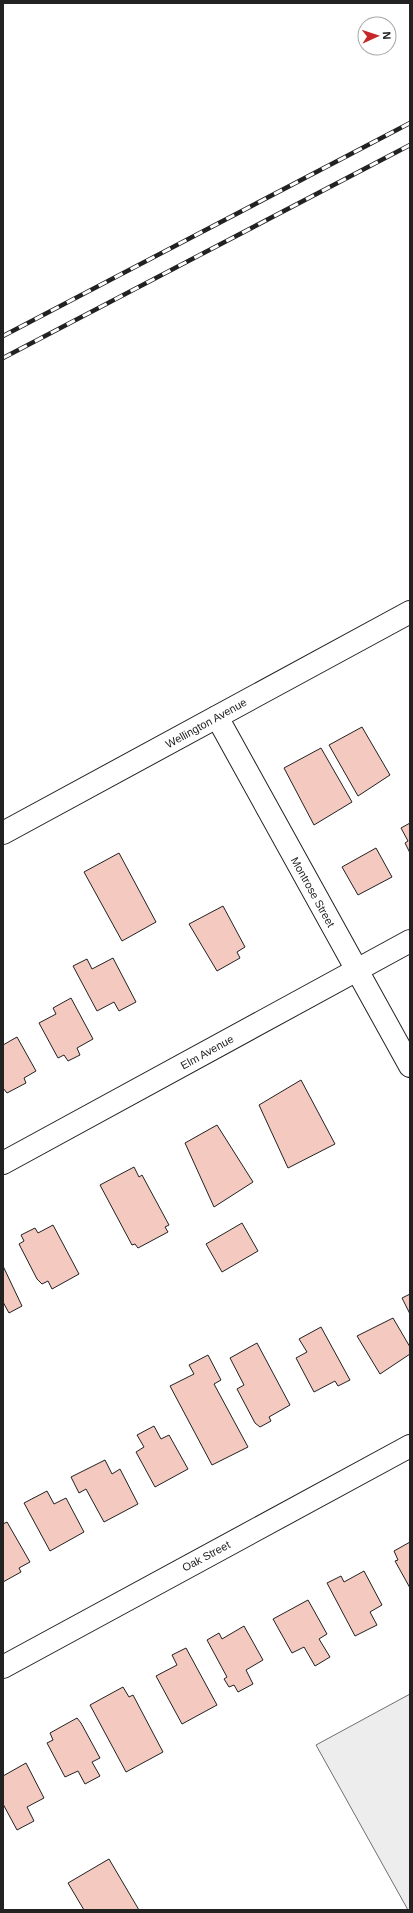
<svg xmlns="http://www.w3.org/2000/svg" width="413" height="1913" font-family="Helvetica,sans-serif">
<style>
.parking{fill:#ededed;stroke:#6f6f6f}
.building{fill:#f3c9c0;stroke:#222}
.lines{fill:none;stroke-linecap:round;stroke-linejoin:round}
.street-casing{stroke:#222;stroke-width:24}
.street{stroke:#fff;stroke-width:22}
.rail-casing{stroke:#222;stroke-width:4.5}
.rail{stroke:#fff;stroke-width:3;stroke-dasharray:9;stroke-linecap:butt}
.labels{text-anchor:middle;stroke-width:3;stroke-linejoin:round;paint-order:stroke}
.street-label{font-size:11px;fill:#222;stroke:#fff}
</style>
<rect width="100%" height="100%" fill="#fff"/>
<path class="parking" d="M 410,1694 L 410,1910 L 408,1910 L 316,1745 Z"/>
<g class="building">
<path d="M 362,727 L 390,775 L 358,796 L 329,745 Z"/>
<path d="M 321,748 L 352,802 L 314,825 L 284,768 Z"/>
<path d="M 410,823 L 410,853 L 405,843 L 408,841 L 401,828 Z"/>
<path d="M 376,848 L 392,877 L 358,895 L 342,867 Z"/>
<path d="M 119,853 L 156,922 L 122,941 L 84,872 Z"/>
<path d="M 223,906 L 245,947 L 237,952 L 240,958 L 217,971 L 189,924 Z"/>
<path d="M 113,958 L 136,1002 L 119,1011 L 114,1002 L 97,1011 L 73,966 L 87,959 L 92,969 Z"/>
<path d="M 71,998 L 93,1039 L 77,1048 L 80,1055 L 68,1061 L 64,1055 L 58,1058 L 39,1023 L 56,1014 L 53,1008 Z"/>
<path d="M 17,1037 L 36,1071 L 24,1078 L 26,1083 L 7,1093 L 3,1088 L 3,1045 Z"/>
<path d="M 301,1080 L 335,1144 L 288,1168 L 259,1105 Z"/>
<path d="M 217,1125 L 253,1182 L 214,1207 L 185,1143 Z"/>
<path d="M 134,1167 L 139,1177 L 142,1175 L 169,1225 L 165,1227 L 168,1232 L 138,1248 L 135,1244 L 132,1245 L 100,1185 Z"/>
<path d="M 242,1223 L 258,1251 L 222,1272 L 206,1244 Z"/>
<path d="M 53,1225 L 79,1274 L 52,1289 L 48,1281 L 42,1284 L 37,1279 L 19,1244 L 24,1241 L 21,1235 L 35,1228 L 38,1233 Z"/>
<path d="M 3,1266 L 22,1306 L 9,1313 L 3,1302 Z"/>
<path d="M 410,1294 L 410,1314 L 402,1298 Z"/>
<path d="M 393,1318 L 410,1347 L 410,1354 L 380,1374 L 357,1336 Z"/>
<path d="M 321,1327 L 350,1380 L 338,1386 L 335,1381 L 314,1392 L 296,1358 L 307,1352 L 299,1339 Z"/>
<path d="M 257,1343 L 290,1405 L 269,1417 L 271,1421 L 260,1427 L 255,1423 L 237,1389 L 244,1385 L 230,1358 Z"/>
<path d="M 208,1355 L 221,1380 L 214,1384 L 248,1447 L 212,1465 L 170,1386 L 194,1374 L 189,1365 Z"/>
<path d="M 154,1426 L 161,1439 L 169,1435 L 188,1469 L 155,1487 L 136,1452 L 144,1447 L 137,1435 Z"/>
<path d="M 105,1460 L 112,1474 L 120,1469 L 138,1504 L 104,1522 L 86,1489 L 79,1493 L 71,1477 Z"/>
<path d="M 47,1491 L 54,1504 L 66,1498 L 84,1532 L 50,1551 L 24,1503 Z"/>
<path d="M 7,1522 L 30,1562 L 19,1568 L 21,1572 L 3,1582 L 3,1524 Z"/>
<path d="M 410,1542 L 410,1588 L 395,1561 L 398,1560 L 394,1551 Z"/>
<path d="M 364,1571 L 382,1605 L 370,1612 L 377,1625 L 355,1636 L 327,1583 L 341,1576 L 344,1582 Z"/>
<path d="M 308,1600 L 327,1634 L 319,1639 L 330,1657 L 315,1666 L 304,1647 L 292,1653 L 273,1619 Z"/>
<path d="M 244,1626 L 263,1660 L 246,1670 L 253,1684 L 238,1692 L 234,1685 L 229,1687 L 224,1679 L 227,1677 L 207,1640 L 219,1633 L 222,1639 Z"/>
<path d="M 186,1648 L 217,1705 L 182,1724 L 156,1676 L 177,1665 L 172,1655 Z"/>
<path d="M 123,1687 L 129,1697 L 133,1695 L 163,1752 L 126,1772 L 90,1705 Z"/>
<path d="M 77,1718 L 81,1723 L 100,1758 L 92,1762 L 100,1776 L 85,1784 L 78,1771 L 65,1777 L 47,1743 L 53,1740 L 50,1733 Z"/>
<path d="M 26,1763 L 44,1798 L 27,1807 L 34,1821 L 17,1830 L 3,1804 L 3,1776 Z"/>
<path d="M 109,1859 L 139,1910 L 84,1910 L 68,1883 Z"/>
</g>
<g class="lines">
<defs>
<g id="street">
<path d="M 217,717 L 410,1066"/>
<path d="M 3,833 L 410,612"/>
<path d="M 3,1163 L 410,941"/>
<path d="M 3,1667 L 410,1446"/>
</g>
</defs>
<use href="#street" class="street-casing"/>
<use href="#street" class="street"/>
<defs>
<g id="rail">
<path d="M 3,336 L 410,123"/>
<path d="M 3,358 L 410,145"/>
</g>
</defs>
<use href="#rail" class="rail-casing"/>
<use href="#rail" class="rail"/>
</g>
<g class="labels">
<g class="street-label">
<text transform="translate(206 723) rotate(-29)" y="4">Wellington Avenue</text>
<text transform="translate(313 892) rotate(61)" y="4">Montrose Street</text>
<text transform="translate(207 1052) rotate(-29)" y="4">Elm Avenue</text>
<text transform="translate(206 1556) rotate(-28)" y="4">Oak Street</text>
</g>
</g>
<rect width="413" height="1913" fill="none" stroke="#222222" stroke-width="8"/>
<g transform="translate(377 36) rotate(87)"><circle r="19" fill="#ffffff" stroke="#a7a7a7"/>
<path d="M0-3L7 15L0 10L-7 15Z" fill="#c62828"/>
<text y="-6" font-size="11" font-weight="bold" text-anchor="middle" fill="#222222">N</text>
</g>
</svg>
